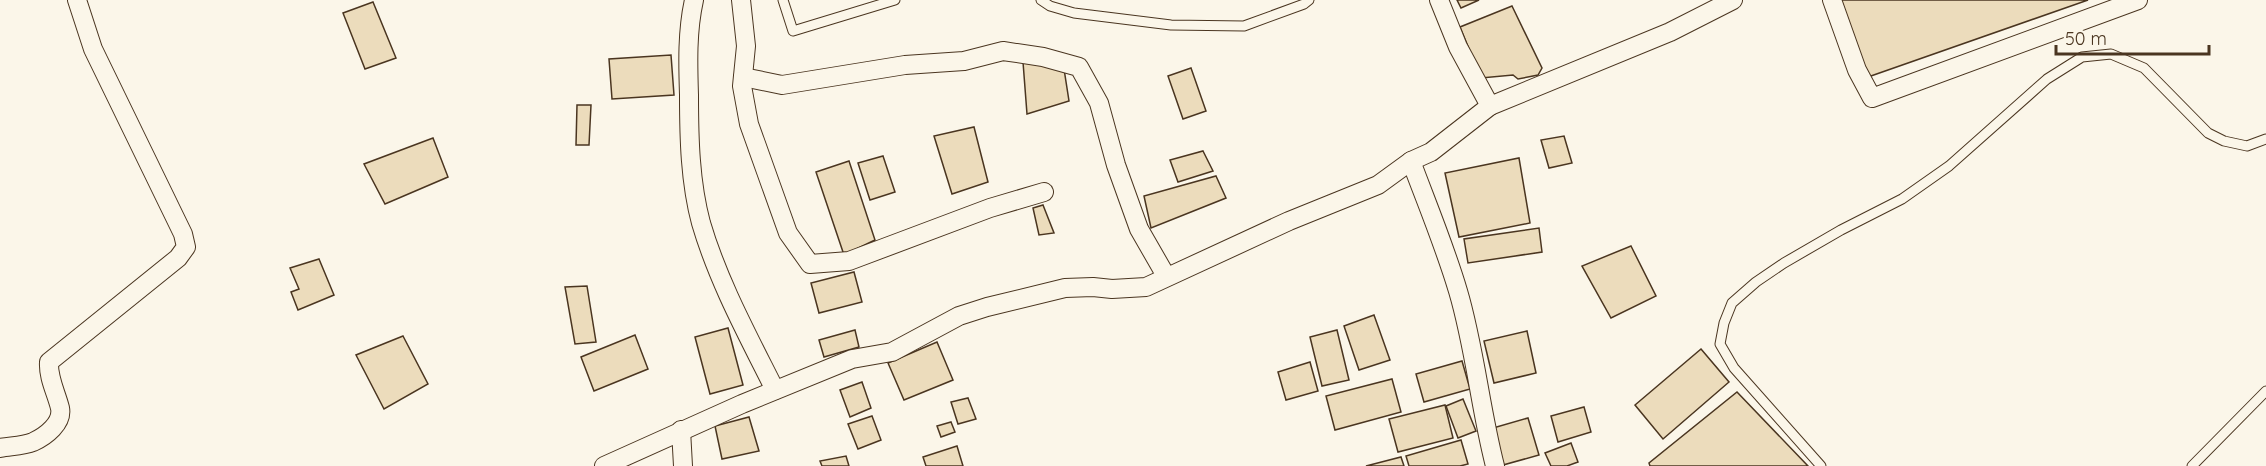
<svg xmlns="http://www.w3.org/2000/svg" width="2266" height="466" font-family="Quicksand,sans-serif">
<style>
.building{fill:#ecdcbc;stroke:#4a3520;stroke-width:1.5}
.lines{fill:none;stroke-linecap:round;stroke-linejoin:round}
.service-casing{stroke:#4a3520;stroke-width:11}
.minor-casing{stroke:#4a3520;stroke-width:20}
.service{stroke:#fbf6e9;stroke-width:9}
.minor{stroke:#fbf6e9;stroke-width:18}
</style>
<rect width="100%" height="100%" fill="#fbf6e9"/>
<g class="building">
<path d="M 1457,0 L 1479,0 L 1461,8 Z"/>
<path d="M 1841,0 L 2088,0 L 1868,77 Z"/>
<path d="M 373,2 L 396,58 L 365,69 L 343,13 Z"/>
<path d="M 1512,6 L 1542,68 L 1538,75 L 1518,79 L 1513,75 L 1481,78 L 1460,27 Z"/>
<path d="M 671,55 L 674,95 L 612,99 L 609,59 Z"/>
<path d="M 1023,62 L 1064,69 L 1069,101 L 1027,114 Z"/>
<path d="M 1191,68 L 1206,111 L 1183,119 L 1168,76 Z"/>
<path d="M 577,105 L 591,105 L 589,145 L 576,145 Z"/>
<path d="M 974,127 L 988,182 L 952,194 L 934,136 Z"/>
<path d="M 1564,136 L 1572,163 L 1549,168 L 1541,140 Z"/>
<path d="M 433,138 L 448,177 L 385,204 L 364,164 Z"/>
<path d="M 1203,151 L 1213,171 L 1178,182 L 1170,160 Z"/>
<path d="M 883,156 L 895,192 L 870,200 L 858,163 Z"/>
<path d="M 1519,158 L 1530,223 L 1459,237 L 1445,173 Z"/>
<path d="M 849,161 L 875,240 L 844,255 L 816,172 Z"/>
<path d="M 1216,176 L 1226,198 L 1151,228 L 1144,196 Z"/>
<path d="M 1043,205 L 1054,233 L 1039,235 L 1033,208 Z"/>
<path d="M 1539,228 L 1542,252 L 1468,263 L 1464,239 Z"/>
<path d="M 1631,246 L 1656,296 L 1611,318 L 1582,266 Z"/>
<path d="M 319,259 L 334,295 L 298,310 L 291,292 L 299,289 L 290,268 Z"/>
<path d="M 854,272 L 862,302 L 819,313 L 811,283 Z"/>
<path d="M 587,286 L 596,342 L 575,344 L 565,287 Z"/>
<path d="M 1374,315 L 1390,360 L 1359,370 L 1344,326 Z"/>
<path d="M 728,328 L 743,385 L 710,394 L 695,337 Z"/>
<path d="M 855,330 L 859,347 L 824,357 L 819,340 Z"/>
<path d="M 1337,330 L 1349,380 L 1322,386 L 1310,337 Z"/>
<path d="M 1527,331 L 1536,373 L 1494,383 L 1484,341 Z"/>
<path d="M 635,335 L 648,369 L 594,391 L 581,357 Z"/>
<path d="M 403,336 L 428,384 L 384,409 L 356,355 Z"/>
<path d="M 937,342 L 953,380 L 904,400 L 888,363 Z"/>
<path d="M 1701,349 L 1729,382 L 1663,439 L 1635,405 Z"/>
<path d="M 1462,361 L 1470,389 L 1424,402 L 1416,374 Z"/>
<path d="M 1310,362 L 1318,391 L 1286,400 L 1278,372 Z"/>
<path d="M 1392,379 L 1401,412 L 1335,430 L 1326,396 Z"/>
<path d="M 862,382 L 871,408 L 850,417 L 840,390 Z"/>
<path d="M 1737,392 L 1808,466 L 1650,466 L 1649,463 Z"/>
<path d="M 968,398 L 976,419 L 958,424 L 951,402 Z"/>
<path d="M 1463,399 L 1476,431 L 1458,438 L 1446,406 Z"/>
<path d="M 1445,405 L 1453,438 L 1398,452 L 1389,419 Z"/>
<path d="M 1584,407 L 1591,432 L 1558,442 L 1551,416 Z"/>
<path d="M 872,416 L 881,440 L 858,449 L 848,424 Z"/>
<path d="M 749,417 L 759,451 L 722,459 L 715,426 Z"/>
<path d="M 1528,418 L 1539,455 L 1503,465 L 1493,428 Z"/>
<path d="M 951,422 L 955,432 L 941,437 L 937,426 Z"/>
<path d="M 1461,440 L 1468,464 L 1460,466 L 1409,466 L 1406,456 Z"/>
<path d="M 1571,443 L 1578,462 L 1567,466 L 1551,466 L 1545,453 Z"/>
<path d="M 957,446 L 963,466 L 926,466 L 923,457 Z"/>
<path d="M 846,456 L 849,466 L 822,466 L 820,461 Z"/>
<path d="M 1401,457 L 1404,466 L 1366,466 Z"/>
</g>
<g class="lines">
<defs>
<g id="service">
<path d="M 783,0 L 793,31 L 895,0"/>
<path d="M 1041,0 L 1050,6 L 1074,13 L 1171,25 L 1244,26 L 1304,4 L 1309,0"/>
<path d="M 1821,466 L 1734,368 L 1720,344 L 1724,323 L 1732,303 L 1756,282 L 1784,263 L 1841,230 L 1902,199 L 1949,166 L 2047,79 L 2082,57 L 2111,54 L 2144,68 L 2208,133 L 2224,141 L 2247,146 L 2266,139"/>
<path d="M 2192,466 L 2266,391"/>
</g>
<g id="minor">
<path d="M 694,0 C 687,31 688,64 689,95 C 689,138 690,182 701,223 C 718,281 748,336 775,390"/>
<path d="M 741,0 L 746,46 L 742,86 L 749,124 L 788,233 L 810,264 L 849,261 L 990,208 L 1044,192"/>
<path d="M 1439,0 L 1458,47 L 1490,106 L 1670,32 L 1733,0"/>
<path d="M 1832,0 L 1857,70 L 1872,98 L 2138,0"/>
<path d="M 743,77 L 782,85 L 905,65 L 964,61 L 1003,51 L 1043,57 L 1079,67 L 1099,103 L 1116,165 L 1139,229 L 1166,276"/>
<path d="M 1411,161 C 1427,204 1445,247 1458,291 C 1475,348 1480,408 1495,466"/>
<path d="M 681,430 L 683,466"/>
<path d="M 0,448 C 10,446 23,446 33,442 C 46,436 63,423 60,408 C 56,392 48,378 49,362 L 178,258 L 186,247 L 183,234 L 93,49 L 77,0"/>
<path d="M 604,466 L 742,404 L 852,359 L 892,352 L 959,316 L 987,307 L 1065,288 L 1093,287 L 1112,289 L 1146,287 L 1289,221 L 1378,185 L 1411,161 L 1431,152 L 1490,106"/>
</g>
</defs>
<use href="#service" class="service-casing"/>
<use href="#minor" class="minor-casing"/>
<use href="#service" class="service"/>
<use href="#minor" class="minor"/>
</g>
<path d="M2056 45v9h153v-9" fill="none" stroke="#4a3520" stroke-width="3"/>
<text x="2065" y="45" font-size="18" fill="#4a3520" stroke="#fbf6e9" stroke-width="4.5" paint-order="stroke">50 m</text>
</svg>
